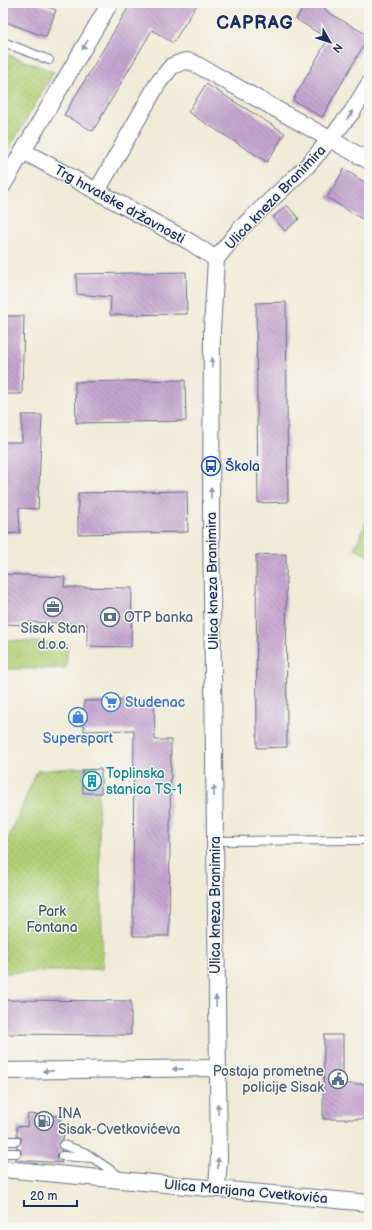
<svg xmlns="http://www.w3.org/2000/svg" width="372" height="1230" font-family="'Balsamiq Sans',sans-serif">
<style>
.grass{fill:url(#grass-tufts);stroke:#66806a}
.park{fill:url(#park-dots);stroke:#66806a}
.building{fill:url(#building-back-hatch)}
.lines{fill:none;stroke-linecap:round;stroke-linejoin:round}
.service-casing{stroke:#667088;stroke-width:10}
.minor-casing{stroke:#667088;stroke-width:18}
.service{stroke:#fff;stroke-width:8}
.minor{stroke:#fff;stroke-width:16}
.oneway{fill:#8d97ae}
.labels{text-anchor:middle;stroke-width:3;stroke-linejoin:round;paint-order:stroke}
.street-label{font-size:14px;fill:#1b2f5e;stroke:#f6f6f2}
.transit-label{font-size:14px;fill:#164399;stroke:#f6f6f2;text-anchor:start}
.service-label{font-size:14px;fill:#4e5e75;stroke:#f6f6f2;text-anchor:start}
.shop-label{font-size:14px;fill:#366cbe;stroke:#f6f6f2;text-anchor:start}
.culture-label{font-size:14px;fill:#0d838f;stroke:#f6f6f2;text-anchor:start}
.park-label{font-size:14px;fill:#405764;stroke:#f6f6f2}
.district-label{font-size:18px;font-weight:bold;letter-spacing:1px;fill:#1b2f5e;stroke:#f6f6f2}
</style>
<defs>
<pattern id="grass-tufts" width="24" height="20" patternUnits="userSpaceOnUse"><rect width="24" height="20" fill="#b0d077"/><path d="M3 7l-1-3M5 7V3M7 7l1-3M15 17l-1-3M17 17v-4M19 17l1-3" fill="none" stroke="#97b369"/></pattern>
<pattern id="park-dots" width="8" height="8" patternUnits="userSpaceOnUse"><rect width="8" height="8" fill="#b0d077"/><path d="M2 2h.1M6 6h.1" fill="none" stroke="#97b369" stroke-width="1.8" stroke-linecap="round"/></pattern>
<pattern id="building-back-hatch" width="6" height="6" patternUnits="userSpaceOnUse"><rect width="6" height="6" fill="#c6a4cf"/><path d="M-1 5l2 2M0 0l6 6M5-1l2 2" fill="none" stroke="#a086ab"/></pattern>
</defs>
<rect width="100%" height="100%" fill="#f6f6f2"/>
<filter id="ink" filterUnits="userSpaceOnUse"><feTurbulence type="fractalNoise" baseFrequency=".025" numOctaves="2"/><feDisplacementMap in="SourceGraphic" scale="8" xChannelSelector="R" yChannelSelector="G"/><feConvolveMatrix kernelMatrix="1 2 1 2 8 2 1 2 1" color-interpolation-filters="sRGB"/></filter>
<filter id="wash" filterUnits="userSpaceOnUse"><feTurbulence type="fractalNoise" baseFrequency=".012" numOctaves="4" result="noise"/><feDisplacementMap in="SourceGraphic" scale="16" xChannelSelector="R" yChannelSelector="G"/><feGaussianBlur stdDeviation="0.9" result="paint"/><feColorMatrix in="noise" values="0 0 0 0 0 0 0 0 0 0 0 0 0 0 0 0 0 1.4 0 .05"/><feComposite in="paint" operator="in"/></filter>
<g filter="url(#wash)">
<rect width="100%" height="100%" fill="#f1ead6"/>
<path class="grass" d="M 3,640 L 68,644 L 66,668 L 3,669 Z"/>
<g class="park">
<path d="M 3,53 L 54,72 L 3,159 Z"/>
<path d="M 369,517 L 369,556 L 354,549 Z"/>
<path d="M 97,766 L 103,969 L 3,973 L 3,852 L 37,771 Z"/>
</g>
<g id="blocks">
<g class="building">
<path d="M 3,3 L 37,3 L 56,10 L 46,37 L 3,21 Z"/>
<path d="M 131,3 L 198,3 L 173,43 L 152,30 L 93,131 L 64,115 Z"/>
<path d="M 306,3 L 328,3 L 324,10 L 369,36 L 322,117 L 293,100 L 328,39 L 296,19 Z"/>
<path d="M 206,84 L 285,133 L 267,162 L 188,112 Z"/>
<path d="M 344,169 L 369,185 L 369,223 L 327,198 Z"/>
<path d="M 287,205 L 299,219 L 285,231 L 273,217 Z"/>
<path d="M 186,272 L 187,314 L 110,315 L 111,297 L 77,294 L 76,274 Z"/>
<path d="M 286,302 L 288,502 L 258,503 L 256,303 Z"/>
<path d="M 6,316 L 24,316 L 22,394 L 3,394 Z"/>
<path d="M 185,380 L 186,421 L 76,423 L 75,382 Z"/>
<path d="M 22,415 L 42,415 L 38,509 L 19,508 L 20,533 L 3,534 L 3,442 L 22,442 Z"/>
<path d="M 187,491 L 188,532 L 78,534 L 78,493 Z"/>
<path d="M 286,554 L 287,747 L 257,748 L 256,555 Z"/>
<path d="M 3,574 L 65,577 L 64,587 L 132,588 L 131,647 L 87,646 L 87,624 L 30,622 L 28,625 L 3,624 Z"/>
<path d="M 154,700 L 155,740 L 171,740 L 169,936 L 133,936 L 134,730 L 84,731 L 84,701 Z"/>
<path d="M 101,769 L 101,793 L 83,793 L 82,770 Z"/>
<path d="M 3,1000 L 131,1001 L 131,1035 L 3,1034 Z"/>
<path d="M 324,1035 L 343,1035 L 343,1084 L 369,1084 L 369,1119 L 323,1119 Z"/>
<path d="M 28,1114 L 60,1116 L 60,1129 L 64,1130 L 63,1140 L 58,1143 L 59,1148 L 62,1151 L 58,1153 L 57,1156 L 62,1163 L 15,1160 L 21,1153 L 21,1150 L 16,1148 L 21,1141 L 21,1138 L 17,1136 L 17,1126 L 27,1127 Z"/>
</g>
</g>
</g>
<g filter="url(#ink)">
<use href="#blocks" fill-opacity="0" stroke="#667088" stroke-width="1"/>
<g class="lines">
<defs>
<g id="service">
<path d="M 3,42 L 49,60"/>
<path d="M 214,841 L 369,840"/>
<path d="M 3,1141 L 16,1141"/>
<path d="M 63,1145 L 84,1152 L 121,1177"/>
<path d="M 3,1153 L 16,1153"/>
<path d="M 62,1156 L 92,1158"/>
</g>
<g id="minor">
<path d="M 23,151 L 190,242 L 216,259"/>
<path d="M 3,185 L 110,3"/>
<path d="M 97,191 L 158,83 L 172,66 L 185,61 L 192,62 L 369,161"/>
<path d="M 3,1071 L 217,1068"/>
<path d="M 3,1169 L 369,1203"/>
<path d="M 217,1188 L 219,1158 L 211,517 L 212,330 L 216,259 L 241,228 L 307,166 L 320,151 L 352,112 L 369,84"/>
</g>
</defs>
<use href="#service" class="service-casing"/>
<use href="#minor" class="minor-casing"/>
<use href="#service" class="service"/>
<use href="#minor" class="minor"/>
</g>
<defs><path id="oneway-solid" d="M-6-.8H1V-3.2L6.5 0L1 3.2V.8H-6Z"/></defs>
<g class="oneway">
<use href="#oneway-solid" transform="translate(85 45) rotate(120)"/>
<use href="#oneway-solid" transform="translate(350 115) rotate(-53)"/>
<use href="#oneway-solid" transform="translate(212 363) rotate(-90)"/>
<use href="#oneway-solid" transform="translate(211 493) rotate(-90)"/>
<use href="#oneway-solid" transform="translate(214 791) rotate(-90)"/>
<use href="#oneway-solid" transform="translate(216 1001) rotate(-91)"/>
<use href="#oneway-solid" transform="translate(178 1069) rotate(179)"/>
<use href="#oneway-solid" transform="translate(48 1071) rotate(179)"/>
<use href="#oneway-solid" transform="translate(218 1109) rotate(-91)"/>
<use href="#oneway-solid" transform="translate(218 1163) rotate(-88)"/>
</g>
</g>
<defs>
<symbol id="bus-ring" viewBox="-11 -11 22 22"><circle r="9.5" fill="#f6f6f2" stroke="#1a4fb4" stroke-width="1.5"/><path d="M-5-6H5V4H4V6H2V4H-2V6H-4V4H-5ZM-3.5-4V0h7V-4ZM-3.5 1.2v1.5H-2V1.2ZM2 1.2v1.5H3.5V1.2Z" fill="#1a4fb4"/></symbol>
<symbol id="office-ring" viewBox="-11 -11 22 22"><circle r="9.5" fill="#f6f6f2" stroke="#5c6f8a" stroke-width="1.5"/><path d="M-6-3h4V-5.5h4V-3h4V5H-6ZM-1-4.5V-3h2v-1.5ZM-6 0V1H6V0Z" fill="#5c6f8a"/></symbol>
<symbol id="bank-ring" viewBox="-11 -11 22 22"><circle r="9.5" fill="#f6f6f2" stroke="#5c6f8a" stroke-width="1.5"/><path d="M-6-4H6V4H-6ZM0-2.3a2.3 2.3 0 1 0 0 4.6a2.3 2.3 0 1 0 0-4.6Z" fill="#5c6f8a"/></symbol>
<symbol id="supermarket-ring" viewBox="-11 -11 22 22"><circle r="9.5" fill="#f6f6f2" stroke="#3f7fe0" stroke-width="1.5"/><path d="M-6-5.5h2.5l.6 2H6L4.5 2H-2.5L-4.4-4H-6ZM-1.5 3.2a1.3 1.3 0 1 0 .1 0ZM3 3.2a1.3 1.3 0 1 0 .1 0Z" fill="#3f7fe0"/></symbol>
<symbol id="shop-ring" viewBox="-11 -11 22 22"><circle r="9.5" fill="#f6f6f2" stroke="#3f7fe0" stroke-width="1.5"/><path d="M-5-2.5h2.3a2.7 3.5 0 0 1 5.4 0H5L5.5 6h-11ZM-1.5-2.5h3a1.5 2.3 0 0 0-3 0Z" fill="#3f7fe0"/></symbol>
<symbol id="building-ring" viewBox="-11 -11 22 22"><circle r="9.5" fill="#f6f6f2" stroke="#0f9aa8" stroke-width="1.5"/><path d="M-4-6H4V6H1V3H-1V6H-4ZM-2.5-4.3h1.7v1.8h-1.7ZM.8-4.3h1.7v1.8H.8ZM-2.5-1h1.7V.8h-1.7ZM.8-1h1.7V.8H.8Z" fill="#0f9aa8"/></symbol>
<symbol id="civic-ring" viewBox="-11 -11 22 22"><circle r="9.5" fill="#f6f6f2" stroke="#5c6f8a" stroke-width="1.5"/><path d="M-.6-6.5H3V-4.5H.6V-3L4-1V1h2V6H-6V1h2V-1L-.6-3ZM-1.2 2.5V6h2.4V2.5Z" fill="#5c6f8a"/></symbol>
<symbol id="fuel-ring" viewBox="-11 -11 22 22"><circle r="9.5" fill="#f6f6f2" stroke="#5c6f8a" stroke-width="1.5"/><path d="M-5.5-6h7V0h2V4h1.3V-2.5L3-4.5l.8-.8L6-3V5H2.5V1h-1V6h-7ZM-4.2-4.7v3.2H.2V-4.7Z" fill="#5c6f8a"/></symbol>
</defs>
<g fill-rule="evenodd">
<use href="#bus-ring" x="200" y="455" width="22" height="22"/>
<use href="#office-ring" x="42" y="596" width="22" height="22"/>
<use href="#bank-ring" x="99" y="606" width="22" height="22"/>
<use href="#supermarket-ring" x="100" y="691" width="22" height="22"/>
<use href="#shop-ring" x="67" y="706" width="22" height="22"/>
<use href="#building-ring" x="81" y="770" width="22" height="22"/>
<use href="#civic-ring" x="327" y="1068" width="22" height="22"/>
<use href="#fuel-ring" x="33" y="1110" width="22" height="22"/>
</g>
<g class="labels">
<g class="street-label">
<text transform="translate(275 197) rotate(-46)" y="5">Ulica kneza Branimira</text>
<text transform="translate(120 204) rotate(29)" y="5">Trg hrvatske državnosti</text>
<text transform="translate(212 581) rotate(-91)" y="5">Ulica kneza Branimira</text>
<text transform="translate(215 905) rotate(-90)" y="5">Ulica kneza Branimira</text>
<text transform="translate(246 1191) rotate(5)" y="5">Ulica Marijana Cvetkovića</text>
</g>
<g class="transit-label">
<text x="225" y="471">Škola</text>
</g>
<g class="service-label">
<text x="124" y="622">OTP banka</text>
<text x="53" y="633" text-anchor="middle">Sisak Stan<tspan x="53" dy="16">d.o.o.</tspan></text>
<text x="324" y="1076" text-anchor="end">Postaja prometne<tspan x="324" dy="16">policije Sisak</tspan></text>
<text x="58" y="1118">INA<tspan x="58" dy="16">Sisak-Cvetkovićeva</tspan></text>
</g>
<g class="shop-label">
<text x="125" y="707">Studenac</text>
<text x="78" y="743" text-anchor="middle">Supersport</text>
</g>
<g class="culture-label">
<text x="106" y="778">Toplinska<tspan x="106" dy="16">stanica TS-1</tspan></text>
</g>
<g class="park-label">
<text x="52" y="916">Park<tspan x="52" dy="16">Fontana</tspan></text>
</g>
<g class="district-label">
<text x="255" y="29">CAPRAG</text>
</g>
</g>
<rect width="372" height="1230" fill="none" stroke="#f6f6f2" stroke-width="16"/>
<g transform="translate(330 42) rotate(129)" stroke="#f6f6f2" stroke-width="3" paint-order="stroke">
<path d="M0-3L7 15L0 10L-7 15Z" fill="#1b2f5e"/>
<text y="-6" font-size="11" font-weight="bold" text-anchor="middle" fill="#1b2f5e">N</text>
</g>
<path d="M24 1200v6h53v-6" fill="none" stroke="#1b2f5e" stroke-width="2"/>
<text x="30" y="1200" font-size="12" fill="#1b2f5e" stroke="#f6f6f2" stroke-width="3" paint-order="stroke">20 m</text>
</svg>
